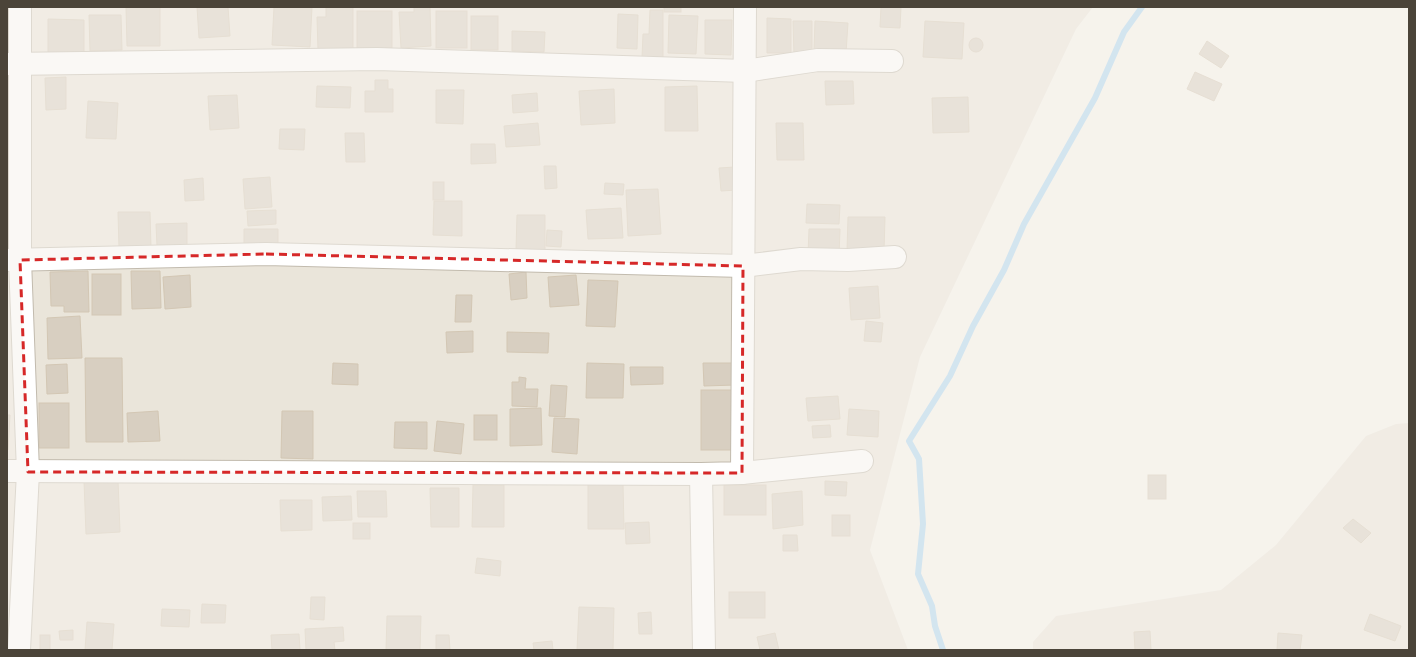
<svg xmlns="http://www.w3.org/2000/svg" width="1416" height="657" font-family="Inter,sans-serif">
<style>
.residential{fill:#eae5da}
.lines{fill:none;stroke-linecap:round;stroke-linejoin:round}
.stream{stroke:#a9d4f2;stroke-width:6}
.building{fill:#d8cfc1;stroke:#d3c7b4}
.minor-casing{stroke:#c2bbae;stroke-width:24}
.minor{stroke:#fff;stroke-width:22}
.marked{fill:none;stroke:#d62828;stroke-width:3;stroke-dasharray:8 5;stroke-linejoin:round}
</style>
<rect width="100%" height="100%" fill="#f6f3ec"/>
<g class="residential">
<path d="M 7,7 L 1093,7 L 1076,29 L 920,357 L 870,550 L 908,650 L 7,650 Z"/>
<path d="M 1409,423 L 1409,650 L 1033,650 L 1033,642 L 1056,616 L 1221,590 L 1276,545 L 1366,436 L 1396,424 Z"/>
</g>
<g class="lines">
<path class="stream" d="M 943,650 L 935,626 L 932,606 L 918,574 L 923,524 L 919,459 L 909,441 L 950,376 L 973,326 L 1004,270 L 1024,224 L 1095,98 L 1124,32 L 1142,7"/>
</g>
<g class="building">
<path d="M 126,7 L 160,7 L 160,46 L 127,46 Z"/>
<path d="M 197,7 L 228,7 L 230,36 L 199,38 Z"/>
<path d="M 274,7 L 312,7 L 310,47 L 272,45 Z"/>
<path d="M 326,7 L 353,7 L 353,50 L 318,50 L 317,17 L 326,17 Z"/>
<path d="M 414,7 L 430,7 L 431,46 L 401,48 L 399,12 L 414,12 Z"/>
<rect x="664" y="7" width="17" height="5"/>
<path d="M 881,7 L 901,7 L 900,28 L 880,27 Z"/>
<path d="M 650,10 L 663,10 L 663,59 L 642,58 L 643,34 L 649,34 Z"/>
<rect x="357" y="11" width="35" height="37"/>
<rect x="436" y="11" width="31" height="37"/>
<path d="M 618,14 L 638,15 L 637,49 L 617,48 Z"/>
<path d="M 89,15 L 121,15 L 122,50 L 90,51 Z"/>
<path d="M 669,15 L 698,16 L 696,54 L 668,53 Z"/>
<rect x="471" y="16" width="27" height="34"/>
<path d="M 767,18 L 791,19 L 791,53 L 767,53 Z"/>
<path d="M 48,19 L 84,20 L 84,54 L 48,53 Z"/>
<path d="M 705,20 L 732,20 L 731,55 L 705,54 Z"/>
<path d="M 793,21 L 812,21 L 812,56 L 794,56 Z"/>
<path d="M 815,21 L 848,23 L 846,53 L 814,51 Z"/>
<path d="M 925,21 L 964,23 L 962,59 L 923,57 Z"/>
<path d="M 512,31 L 545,32 L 544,52 L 512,51 Z"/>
<circle cx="976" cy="45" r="7"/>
<path d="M 1207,41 L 1229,56 L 1221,68 L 1199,54 Z"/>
<path d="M 1195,72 L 1222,84 L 1214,101 L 1187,89 Z"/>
<path d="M 66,77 L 66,109 L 46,110 L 45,78 Z"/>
<path d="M 375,80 L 388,80 L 388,89 L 393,89 L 393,112 L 365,112 L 365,91 L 375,91 Z"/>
<path d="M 825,81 L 853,81 L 854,104 L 826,105 Z"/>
<path d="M 317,86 L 351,87 L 350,108 L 316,107 Z"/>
<path d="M 697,86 L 698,131 L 665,131 L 665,87 Z"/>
<path d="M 614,89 L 615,123 L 581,125 L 579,91 Z"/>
<path d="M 436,90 L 464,90 L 463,124 L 436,123 Z"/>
<path d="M 537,93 L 538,111 L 513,113 L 512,95 Z"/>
<path d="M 237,95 L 239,128 L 210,130 L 208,96 Z"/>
<path d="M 968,97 L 969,132 L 933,133 L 932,98 Z"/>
<path d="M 88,101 L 118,103 L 116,139 L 86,138 Z"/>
<path d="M 538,123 L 540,145 L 506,147 L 504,126 Z"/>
<path d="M 776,123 L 803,123 L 804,160 L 777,160 Z"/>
<path d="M 280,129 L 305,129 L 304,150 L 279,149 Z"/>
<path d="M 345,133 L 364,133 L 365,162 L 346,162 Z"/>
<path d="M 471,144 L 495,144 L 496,163 L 471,164 Z"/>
<rect x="7" y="166" width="4" height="28"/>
<path d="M 544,166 L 556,166 L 557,188 L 545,189 Z"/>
<path d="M 735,167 L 737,190 L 721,191 L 719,168 Z"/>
<path d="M 270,177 L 272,207 L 245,209 L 243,179 Z"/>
<path d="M 203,178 L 204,200 L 185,201 L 184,180 Z"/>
<rect x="433" y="182" width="11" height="18"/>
<path d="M 605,183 L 624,184 L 623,195 L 604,194 Z"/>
<path d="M 658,189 L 661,234 L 628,236 L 626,190 Z"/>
<path d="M 434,201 L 462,201 L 462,236 L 433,235 Z"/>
<path d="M 807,204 L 840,205 L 839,224 L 806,223 Z"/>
<path d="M 621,208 L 623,238 L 588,239 L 586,210 Z"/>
<path d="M 276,210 L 276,224 L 248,226 L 247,211 Z"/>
<path d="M 118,212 L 150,212 L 151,248 L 119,248 Z"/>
<path d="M 7,214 L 8,214 L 10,252 L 7,252 Z"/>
<path d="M 517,215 L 545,215 L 545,250 L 516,250 Z"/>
<path d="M 848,217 L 885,217 L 884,252 L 847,251 Z"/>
<path d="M 187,223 L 187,245 L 157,246 L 156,224 Z"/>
<path d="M 244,229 L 278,229 L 278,252 L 244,251 Z"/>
<path d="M 809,229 L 840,229 L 839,256 L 808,255 Z"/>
<path d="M 547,230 L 562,231 L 561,247 L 546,246 Z"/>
<path d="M 88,271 L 89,312 L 64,312 L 64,306 L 51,306 L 50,272 Z"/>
<path d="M 131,271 L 160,271 L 161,308 L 132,309 Z"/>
<path d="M 526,272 L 527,298 L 511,300 L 509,274 Z"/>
<rect x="92" y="274" width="29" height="41"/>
<path d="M 190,275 L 191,307 L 165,309 L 163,277 Z"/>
<path d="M 576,275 L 579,305 L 550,307 L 548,277 Z"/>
<path d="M 588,280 L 618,281 L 615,327 L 586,326 Z"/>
<path d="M 878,286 L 880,318 L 851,320 L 849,288 Z"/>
<path d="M 456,295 L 472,295 L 471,322 L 455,322 Z"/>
<path d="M 80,316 L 82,358 L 48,359 L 47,318 Z"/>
<path d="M 866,321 L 883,323 L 881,342 L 864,341 Z"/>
<path d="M 473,331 L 473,352 L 447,353 L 446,332 Z"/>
<path d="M 507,332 L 549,333 L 548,353 L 507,352 Z"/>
<path d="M 85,358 L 122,358 L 123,442 L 86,442 Z"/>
<path d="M 333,363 L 358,364 L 358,385 L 332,384 Z"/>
<path d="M 587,363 L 624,364 L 623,398 L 586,398 Z"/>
<path d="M 703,363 L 735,363 L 735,385 L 704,386 Z"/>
<path d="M 67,364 L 68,393 L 47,394 L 46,365 Z"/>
<path d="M 630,367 L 663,367 L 663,384 L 631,385 Z"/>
<path d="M 519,377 L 526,378 L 525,389 L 538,389 L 537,407 L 512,406 L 512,382 L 519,382 Z"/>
<path d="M 551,385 L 567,386 L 565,417 L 549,416 Z"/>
<rect x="701" y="390" width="35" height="60"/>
<path d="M 838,396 L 840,419 L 808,421 L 806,398 Z"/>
<rect x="39" y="403" width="30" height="45"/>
<path d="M 541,408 L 542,445 L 510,446 L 510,409 Z"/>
<path d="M 849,409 L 879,411 L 878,437 L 847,435 Z"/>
<path d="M 158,411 L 160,441 L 128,442 L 127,413 Z"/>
<path d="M 282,411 L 313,411 L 313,459 L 281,458 Z"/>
<path d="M 7,415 L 10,415 L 8,450 L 7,450 Z"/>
<rect x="474" y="415" width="23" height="25"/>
<path d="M 554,418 L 579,419 L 577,454 L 552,452 Z"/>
<path d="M 437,421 L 464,424 L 461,454 L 434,451 Z"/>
<path d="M 395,422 L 427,422 L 427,449 L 394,448 Z"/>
<path d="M 830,425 L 831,437 L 813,438 L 812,426 Z"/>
<rect x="1148" y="475" width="18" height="24"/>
<path d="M 118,480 L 120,532 L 86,534 L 84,481 Z"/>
<path d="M 825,481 L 847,482 L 846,496 L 825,495 Z"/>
<path d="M 588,483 L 623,483 L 624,529 L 588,529 Z"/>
<path d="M 473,485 L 504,485 L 504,527 L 472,527 Z"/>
<rect x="724" y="485" width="42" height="30"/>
<path d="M 430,488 L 459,488 L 459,527 L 431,527 Z"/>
<path d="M 357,491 L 386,491 L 387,517 L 358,517 Z"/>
<path d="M 802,491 L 803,525 L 773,529 L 772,494 Z"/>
<path d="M 351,496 L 352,520 L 323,521 L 322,497 Z"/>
<path d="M 280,500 L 312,500 L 312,530 L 281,531 Z"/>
<rect x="832" y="515" width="18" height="21"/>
<path d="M 1353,519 L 1371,533 L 1361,543 L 1343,528 Z"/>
<path d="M 649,522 L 650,543 L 626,544 L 625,523 Z"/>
<rect x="353" y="523" width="17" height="16"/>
<path d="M 783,535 L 797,535 L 798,551 L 783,551 Z"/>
<path d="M 477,558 L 501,561 L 500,576 L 475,573 Z"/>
<rect x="729" y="592" width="36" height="26"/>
<path d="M 311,597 L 325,597 L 324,620 L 310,619 Z"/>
<path d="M 202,604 L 226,605 L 225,623 L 201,623 Z"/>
<path d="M 579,607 L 614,608 L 613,650 L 577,650 Z"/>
<path d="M 162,609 L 190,610 L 189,627 L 161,626 Z"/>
<path d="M 651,612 L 652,634 L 639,634 L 638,613 Z"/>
<path d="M 1370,614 L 1401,626 L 1395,641 L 1364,630 Z"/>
<path d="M 387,616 L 421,616 L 420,650 L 386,650 Z"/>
<path d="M 87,622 L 114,624 L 112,650 L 85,650 Z"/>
<path d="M 343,627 L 344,641 L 334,642 L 335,650 L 306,650 L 305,629 Z"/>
<path d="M 73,630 L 73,640 L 60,640 L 59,631 Z"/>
<path d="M 1150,631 L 1151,650 L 1135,650 L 1134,632 Z"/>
<path d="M 775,633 L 779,650 L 760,650 L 757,637 Z"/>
<path d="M 1278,633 L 1302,635 L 1300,650 L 1277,650 Z"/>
<path d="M 299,634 L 300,650 L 272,650 L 271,635 Z"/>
<rect x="40" y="635" width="10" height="15"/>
<path d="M 436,635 L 449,635 L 450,650 L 436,650 Z"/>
<path d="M 552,641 L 553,650 L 534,650 L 533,643 Z"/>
</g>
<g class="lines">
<defs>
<g id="minor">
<path d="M 7,64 L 377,59 L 745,71 L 818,60 L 892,61"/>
<path d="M 7,260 L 266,254 L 743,266 L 801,259 L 848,260 L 895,257"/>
<path d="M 7,471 L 701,474"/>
<path d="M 742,473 L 862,461"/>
<path d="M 19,650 L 28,472 L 20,260 L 20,7"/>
<path d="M 704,650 L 701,474 L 742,473 L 745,7"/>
</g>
</defs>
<use href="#minor" class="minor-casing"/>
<use href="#minor" class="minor"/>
</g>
<path d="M0 0H1416V657H0ZM 266,254 L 743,266 L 742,473 L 28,472 L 20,260 Z" fill="#f6f3ec" fill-opacity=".55" fill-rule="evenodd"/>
<path class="marked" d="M 266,254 L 743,266 L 742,473 L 28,472 L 20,260 Z"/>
<rect width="1416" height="657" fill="none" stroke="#4b4439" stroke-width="16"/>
</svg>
